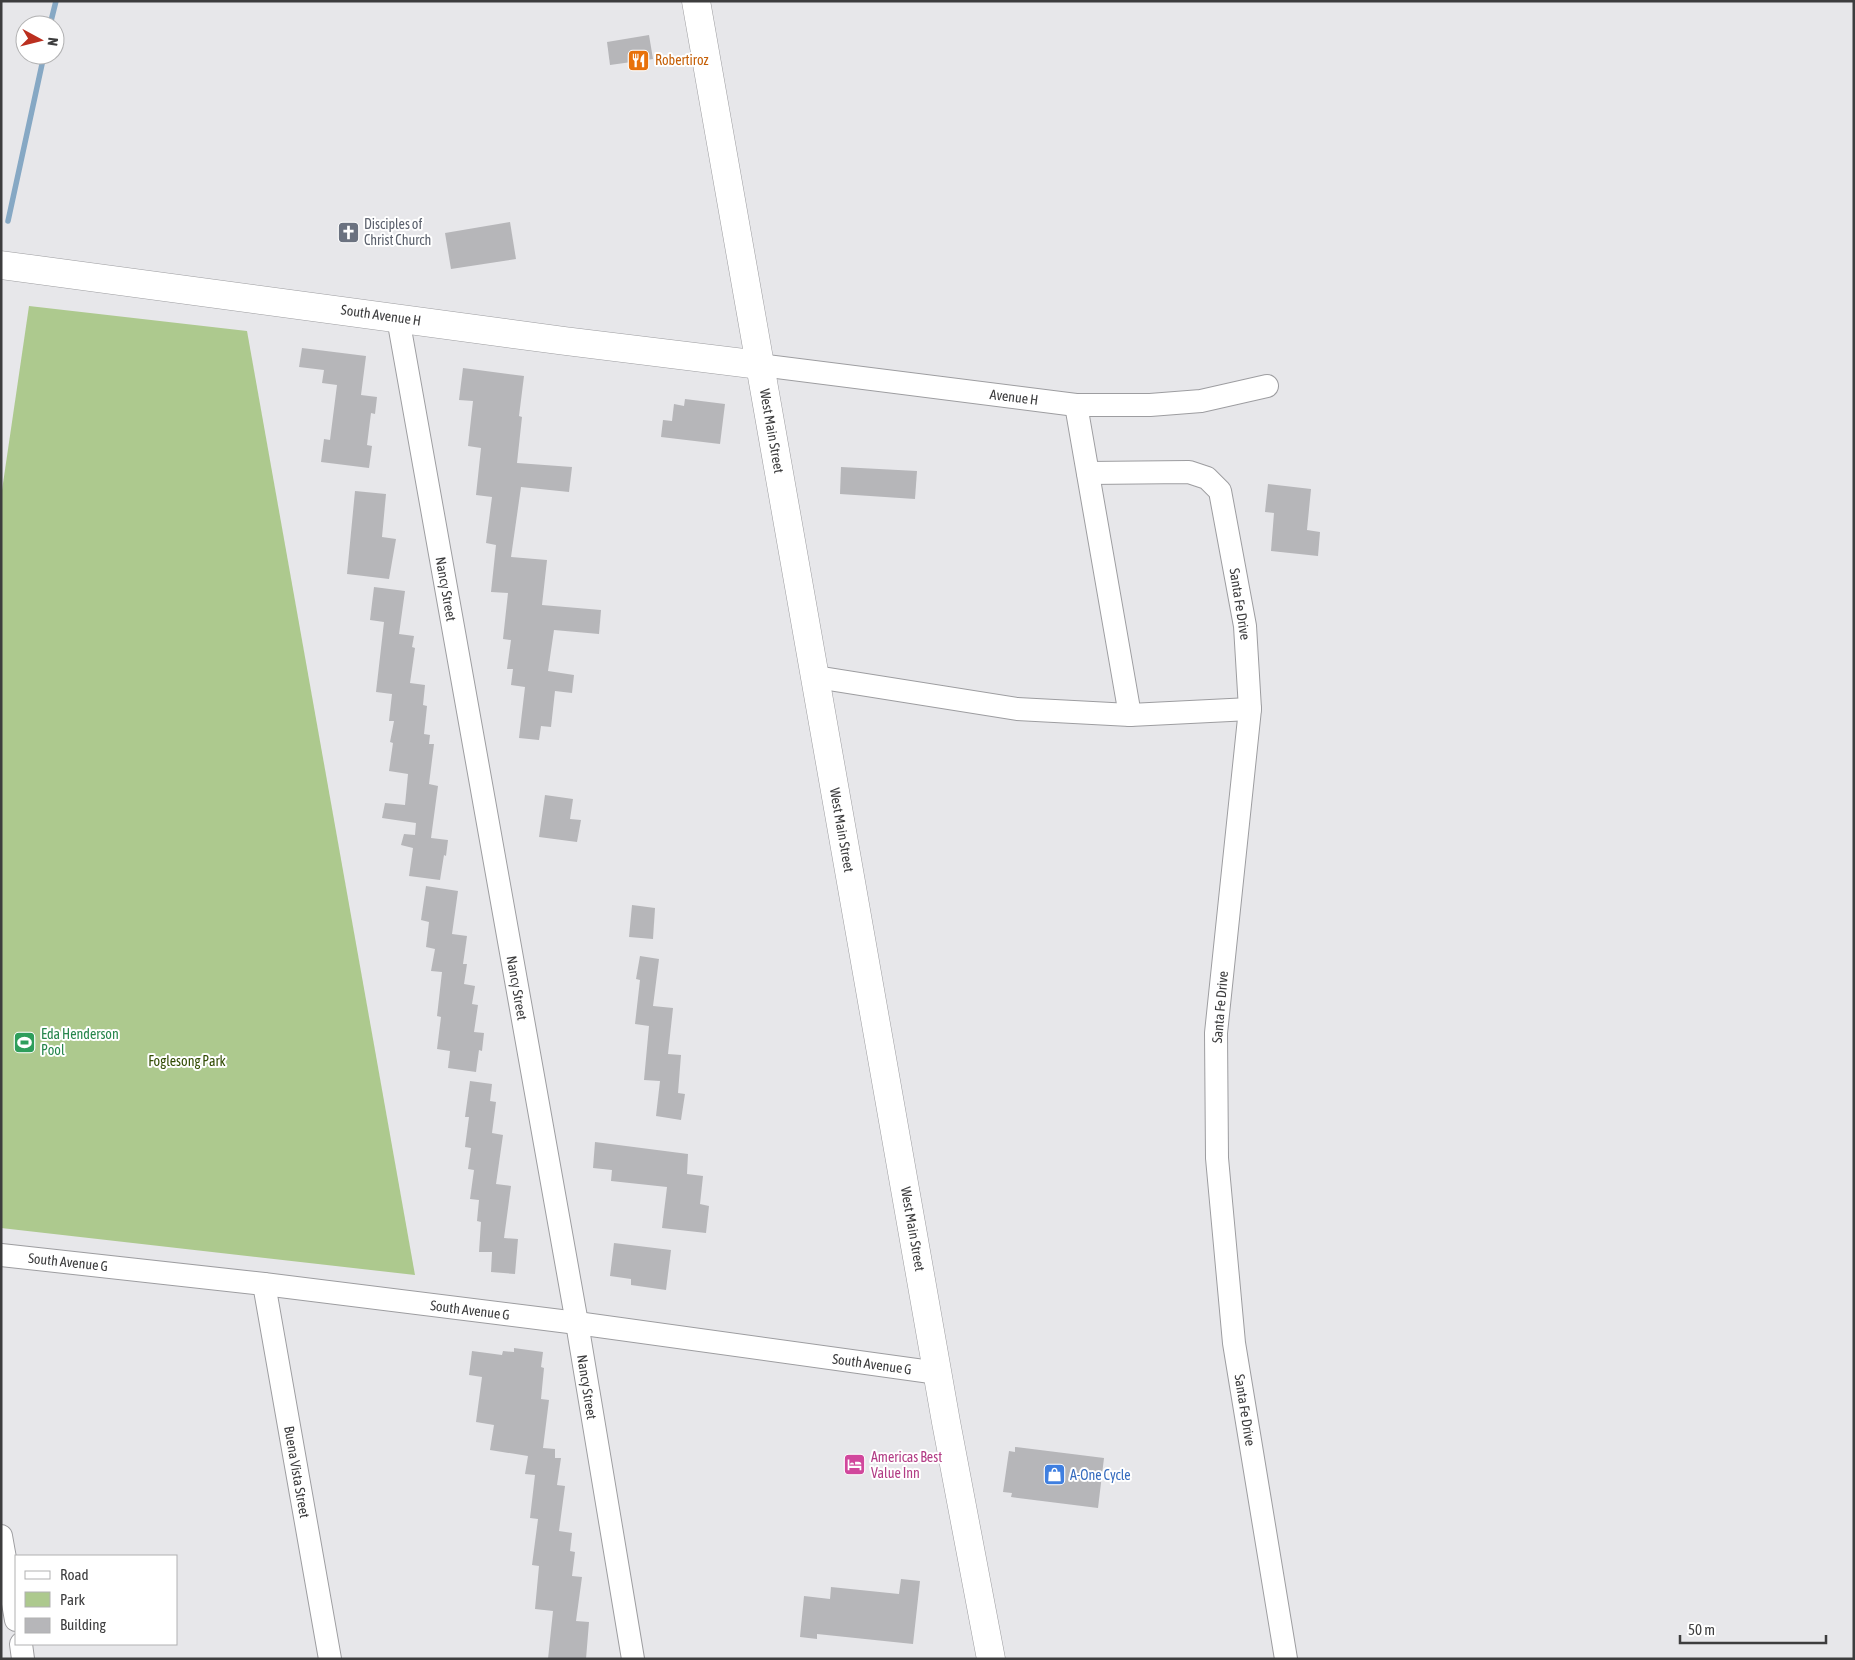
<svg xmlns="http://www.w3.org/2000/svg" width="1855" height="1660" font-family="'Asap Condensed',sans-serif">
<style>
.green{fill:#adc98e}
.lines{fill:none;stroke-linecap:round;stroke-linejoin:round}
.stream{stroke:#86a8c4;stroke-width:5.5}
.building{fill:#b6b6b9}
.minor-casing{stroke:#9d9da0;stroke-width:24}
.tertiary-casing{stroke:#9d9da0;stroke-width:29}
.primary-casing{stroke:#9d9da0;stroke-width:29}
.minor{stroke:#fff;stroke-width:22}
.tertiary{stroke:#fff;stroke-width:28}
.primary{stroke:#fff;stroke-width:28}
.labels{text-anchor:middle;stroke-width:4;stroke-linejoin:round;paint-order:stroke}
.food-label{font-size:14px;fill:#c56008;stroke:#fff;text-anchor:start}
.worship-label{font-size:14px;fill:#5b616d;stroke:#fff;text-anchor:start}
.street-label{font-size:14px;fill:#3d3d3e;stroke:#fff}
.leisure-label{font-size:14px;fill:#27864d;stroke:#fff;text-anchor:start}
.park-label{font-size:14px;fill:#334d05;stroke:#fff}
.hotel-label{font-size:14px;fill:#b23c85;stroke:#fff;text-anchor:start}
.shop-label{font-size:14px;fill:#366cbe;stroke:#fff;text-anchor:start}
</style>
<rect width="100%" height="100%" fill="#e7e7ea"/>
<path class="green" d="M 29,306 L 247,331 L 415,1275 L 1,1228 L 1,497 Z"/>
<g class="lines">
<g class="stream">
<path d="M 50,25 L 56,1"/>
<path d="M 8,221 L 44,55"/>
</g>
</g>
<g class="building">
<path d="M 649,35 L 653,59 L 610,65 L 607,42 Z"/>
<path d="M 510,222 L 516,259 L 451,269 L 445,233 Z"/>
<path d="M 302,348 L 366,356 L 361,395 L 377,397 L 375,414 L 371,413 L 367,445 L 372,446 L 369,468 L 321,462 L 324,439 L 330,440 L 337,385 L 322,383 L 324,370 L 299,367 Z"/>
<path d="M 463,368 L 524,376 L 519,416 L 522,417 L 517,463 L 572,467 L 569,492 L 521,487 L 511,557 L 547,560 L 542,605 L 601,610 L 599,634 L 554,630 L 548,671 L 574,675 L 572,693 L 555,691 L 551,727 L 541,726 L 539,740 L 519,738 L 525,687 L 511,685 L 513,669 L 507,669 L 511,640 L 503,639 L 508,593 L 491,592 L 496,545 L 486,543 L 492,497 L 476,495 L 481,448 L 468,446 L 473,401 L 459,400 Z"/>
<path d="M 685,399 L 725,404 L 720,444 L 661,437 L 663,420 L 672,421 L 674,404 L 684,406 Z"/>
<path d="M 841,467 L 917,471 L 915,499 L 840,494 Z"/>
<path d="M 1268,484 L 1311,489 L 1307,530 L 1320,532 L 1318,556 L 1271,551 L 1274,513 L 1265,512 Z"/>
<path d="M 355,491 L 386,494 L 382,537 L 396,539 L 389,579 L 347,574 Z"/>
<path d="M 374,587 L 405,591 L 399,634 L 414,636 L 412,647 L 415,648 L 410,683 L 425,685 L 423,705 L 427,706 L 424,734 L 430,735 L 429,744 L 434,744 L 429,784 L 438,786 L 431,838 L 448,840 L 446,856 L 444,855 L 440,880 L 409,876 L 413,848 L 401,845 L 404,834 L 415,835 L 416,823 L 382,818 L 385,803 L 405,805 L 408,774 L 389,771 L 393,743 L 390,742 L 394,721 L 389,721 L 392,694 L 376,692 L 384,622 L 370,620 Z"/>
<path d="M 545,795 L 573,799 L 570,819 L 581,820 L 577,842 L 539,837 Z"/>
<path d="M 426,886 L 458,891 L 452,934 L 467,936 L 463,964 L 467,964 L 464,984 L 475,986 L 472,1004 L 478,1005 L 474,1032 L 484,1033 L 482,1051 L 479,1050 L 476,1072 L 448,1068 L 450,1051 L 437,1049 L 441,1017 L 437,1016 L 442,972 L 431,971 L 435,949 L 426,947 L 429,922 L 421,920 Z"/>
<path d="M 632,905 L 655,908 L 653,939 L 629,937 Z"/>
<path d="M 640,956 L 659,959 L 653,1006 L 673,1008 L 668,1054 L 681,1055 L 678,1093 L 685,1094 L 681,1120 L 656,1116 L 660,1081 L 644,1080 L 649,1026 L 635,1024 L 640,980 L 636,979 Z"/>
<path d="M 470,1081 L 492,1084 L 490,1101 L 496,1102 L 492,1133 L 503,1135 L 496,1184 L 511,1186 L 504,1238 L 518,1239 L 515,1274 L 491,1272 L 492,1252 L 479,1252 L 481,1222 L 477,1221 L 479,1200 L 470,1199 L 474,1170 L 468,1169 L 471,1148 L 465,1147 L 469,1117 L 465,1117 Z"/>
<path d="M 595,1142 L 688,1154 L 687,1174 L 703,1176 L 700,1204 L 709,1206 L 706,1233 L 662,1228 L 667,1187 L 611,1181 L 612,1170 L 593,1168 Z"/>
<path d="M 614,1243 L 671,1250 L 666,1290 L 631,1285 L 631,1279 L 610,1276 Z"/>
<path d="M 514,1348 L 543,1352 L 541,1367 L 544,1368 L 541,1399 L 549,1400 L 543,1448 L 555,1449 L 555,1458 L 561,1458 L 557,1485 L 565,1486 L 559,1531 L 572,1533 L 570,1551 L 575,1552 L 572,1576 L 582,1577 L 576,1621 L 589,1622 L 586,1659 L 548,1659 L 553,1611 L 535,1609 L 539,1566 L 532,1565 L 538,1519 L 530,1518 L 535,1475 L 525,1474 L 528,1456 L 490,1450 L 494,1425 L 476,1422 L 482,1377 L 469,1375 L 472,1351 L 502,1355 L 503,1351 L 514,1352 Z"/>
<path d="M 1015,1447 L 1104,1458 L 1098,1508 L 1011,1497 L 1012,1493 L 1003,1492 L 1009,1451 L 1015,1452 Z"/>
<path d="M 901,1579 L 920,1581 L 913,1644 L 817,1634 L 817,1639 L 800,1637 L 804,1596 L 830,1599 L 831,1587 L 899,1594 Z"/>
</g>
<g class="lines">
<defs>
<g id="minor">
<path d="M 398,318 L 577,1323 L 633,1659"/>
<path d="M 760,365 L 1076,405 L 1150,405 L 1201,401 L 1267,386"/>
<path d="M 1076,405 L 1130,715"/>
<path d="M 1088,473 L 1189,472 L 1207,478 L 1220,491 L 1245,626 L 1250,709 L 1216,1033 L 1217,1158 L 1234,1343 L 1286,1659"/>
<path d="M 816,677 L 1017,709 L 1130,715 L 1250,709"/>
<path d="M 1,1255 L 264,1284 L 577,1323 L 938,1373"/>
<path d="M 264,1284 L 330,1659"/>
<path d="M 1,1536 L 16,1620"/>
<path d="M 21,1644 L 23,1659"/>
</g>
<path id="tertiary" d="M 1,265 L 565,341 L 760,365"/>
<path id="primary" d="M 696,1 L 946,1422 L 991,1659"/>
</defs>
<use href="#minor" class="minor-casing"/>
<use href="#tertiary" class="tertiary-casing"/>
<use href="#primary" class="primary-casing"/>
<use href="#minor" class="minor"/>
<use href="#tertiary" class="tertiary"/>
<use href="#primary" class="primary"/>
</g>
<defs>
<symbol id="restaurant-square" viewBox="-11 -11 22 22"><rect x="-9" y="-9" width="18" height="18" rx="4" fill="#e8710a" stroke="#fff"/><path d="M-5-6h1v4h1v-4h1v4h1v-4h1v5L-1.5 .5V6h-2V.5L-5-1ZM5-6V6H3V1.5H1.5Q1.5-4 5-6Z" fill="#fff"/></symbol>
<symbol id="church-square" viewBox="-11 -11 22 22"><rect x="-9" y="-9" width="18" height="18" rx="4" fill="#6b7280" stroke="#fff"/><path d="M-1.2-6h2.4v3.5h3.3v2.4h-3.3V6h-2.4V-.1h-3.3v-2.4h3.3Z" fill="#fff"/></symbol>
<symbol id="stadium-square" viewBox="-11 -11 22 22"><rect x="-9" y="-9" width="18" height="18" rx="4" fill="#2e9e5b" stroke="#fff"/><path d="M0-5a6.5 5 0 1 0 0 10a6.5 5 0 1 0 0-10ZM-3.5-1.8h7v3.6h-7Z" fill="#fff"/></symbol>
<symbol id="hotel-square" viewBox="-11 -11 22 22"><rect x="-9" y="-9" width="18" height="18" rx="4" fill="#d1479c" stroke="#fff"/><path d="M-6-4.5h1.5V1H6V5H4.5V3h-9V5H-6ZM-4 0a1.8 1.8 0 1 1 3.6 0ZM.5 0V-2.5h3Q6-2.5 6 0Z" fill="#fff"/></symbol>
<symbol id="shop-square" viewBox="-11 -11 22 22"><rect x="-9" y="-9" width="18" height="18" rx="4" fill="#3f7fe0" stroke="#fff"/><path d="M-5-2.5h2.3a2.7 3.5 0 0 1 5.4 0H5L5.5 6h-11ZM-1.5-2.5h3a1.5 2.3 0 0 0-3 0Z" fill="#fff"/></symbol>
</defs>
<g fill-rule="evenodd">
<use href="#restaurant-square" x="626" y="48" width="25" height="25"/>
<use href="#church-square" x="336" y="220" width="25" height="25"/>
<use href="#stadium-square" x="12" y="1030" width="25" height="25"/>
<use href="#hotel-square" x="842" y="1452" width="25" height="25"/>
<use href="#shop-square" x="1042" y="1462" width="25" height="25"/>
</g>
<g class="labels">
<g class="food-label">
<text x="655" y="65">Robertiroz</text>
</g>
<g class="worship-label">
<text x="364" y="229">Disciples of<tspan x="364" dy="16">Christ Church</tspan></text>
</g>
<g class="street-label">
<text transform="translate(381 315) rotate(8)" y="5">South Avenue H</text>
<text transform="translate(1014 397) rotate(7)" y="5">Avenue H</text>
<text transform="translate(772 431) rotate(80)" y="5">West Main Street</text>
<text transform="translate(446 589) rotate(80)" y="5">Nancy Street</text>
<text transform="translate(1240 604) rotate(81)" y="5">Santa Fe Drive</text>
<text transform="translate(842 830) rotate(80)" y="5">West Main Street</text>
<text transform="translate(517 988) rotate(80)" y="5">Nancy Street</text>
<text transform="translate(1220 1007) rotate(-85)" y="5">Santa Fe Drive</text>
<text transform="translate(913 1229) rotate(80)" y="5">West Main Street</text>
<text transform="translate(68 1262) rotate(6)" y="5">South Avenue G</text>
<text transform="translate(470 1310) rotate(7)" y="5">South Avenue G</text>
<text transform="translate(872 1364) rotate(8)" y="5">South Avenue G</text>
<text transform="translate(587 1387) rotate(81)" y="5">Nancy Street</text>
<text transform="translate(1245 1410) rotate(81)" y="5">Santa Fe Drive</text>
<text transform="translate(297 1472) rotate(80)" y="5">Buena Vista Street</text>
</g>
<g class="leisure-label">
<text x="41" y="1039">Eda Henderson<tspan x="41" dy="16">Pool</tspan></text>
</g>
<g class="park-label">
<text x="187" y="1066">Foglesong Park</text>
</g>
<g class="hotel-label">
<text x="871" y="1462">Americas Best<tspan x="871" dy="16">Value Inn</tspan></text>
</g>
<g class="shop-label">
<text x="1070" y="1480">A-One Cycle</text>
</g>
</g>
<rect width="1855" height="1660" fill="none" stroke="#3d3d3e" stroke-width="5"/>
<rect x="15" y="1555" width="162" height="90" fill="#ffffff" stroke="#b1b1b2"/>
<rect x="25" y="1571" width="25" height="8" fill="#ffffff" stroke="#b1b1b2"/>
<text x="60" y="1580" font-size="15" fill="#3d3d3e">Road</text>
<rect x="25" y="1592" width="25" height="15" fill="#adc98e" stroke="#b1b1b2"/>
<text x="60" y="1605" font-size="15" fill="#3d3d3e">Park</text>
<rect x="25" y="1618" width="25" height="15" fill="#b6b6b9" stroke="#b1b1b2"/>
<text x="60" y="1630" font-size="15" fill="#3d3d3e">Building</text>
<g transform="translate(40 40) rotate(97)"><circle r="24" fill="#ffffff" stroke="#b1b1b2"/>
<path d="M0-4L9 19L0 12L-9 19Z" fill="#bb2f1f"/>
<text y="-8" font-size="14" font-weight="bold" text-anchor="middle" fill="#3d3d3e">N</text>
</g>
<path d="M1680 1635v8h146v-8" fill="none" stroke="#3d3d3e" stroke-width="2.5"/>
<text x="1688" y="1635" font-size="15" fill="#3d3d3e" stroke="#ffffff" stroke-width="4" paint-order="stroke">50 m</text>
</svg>
